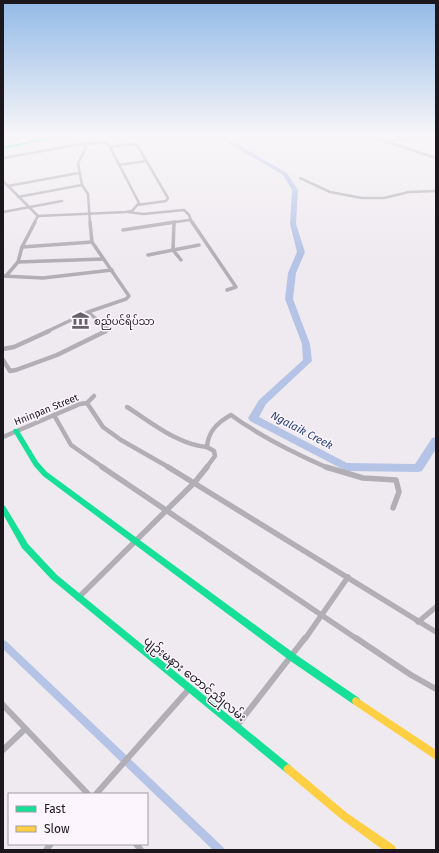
<svg xmlns="http://www.w3.org/2000/svg" width="439" height="853" font-family="'Fira Sans','Noto Sans Myanmar',sans-serif">
<style>
.lines{fill:none;stroke-linecap:round;stroke-linejoin:round}
.canal{fill:#b5c4e6;fill-rule:evenodd}
.river{fill:#b5c4e6;fill-rule:evenodd}
.street-far4{stroke:#b1aeb5;stroke-width:2.5}
.street-far3{stroke:#b1aeb5;stroke-width:3.5}
.street-far2{stroke:#b1aeb5;stroke-width:4.5}
.street-far1{stroke:#b1aeb5;stroke-width:5.5}
.street{stroke:#b1aeb5;stroke-width:6}
.fast{fill:#16e098;fill-rule:evenodd}
.slow{fill:#ffcf43;fill-rule:evenodd}
.labels{text-anchor:middle;stroke-width:3;stroke-linejoin:round;paint-order:stroke}
.poi-label{font-size:10px;fill:#1b171c;stroke:#fcf5fd;text-anchor:start}
.street-label{font-size:10px;fill:#1b171c;stroke:#fcf5fd}
.water-label{font-size:11px;font-style:italic;fill:#233e75;stroke:#fcf5fd}
.near-street-label{font-size:12px;fill:#1b171c;stroke:#fcf5fd}
</style>
<rect width="100%" height="100%" fill="#efeaf0"/>
<g class="lines">
<path class="canal" d="M 3,640 L 6,641 L 223,847 L 225,850 L 213,850 L 3,649 Z"/>
<path class="river" d="M 216,136 L 223,136 L 287,173 L 298,190 L 296,224 L 305,252 L 296,273 L 293,299 L 310,344 L 312,361 L 266,404 L 259,417 L 347,463 L 415,464 L 432,438 L 436,437 L 436,449 L 422,471 L 418,472 L 346,471 L 250,421 L 248,418 L 259,400 L 303,360 L 302,344 L 285,299 L 288,273 L 297,252 L 290,224 L 292,190 L 283,175 Z"/>
<g class="street-far4">
<path d="M 369,136 L 436,158"/>
<path d="M 384,141 L 430,136"/>
<path d="M 86,143 L 85,150 L 78,163 L 82,185 L 88,194 L 90,223"/>
<path d="M 110,147 L 132,144 L 137,145 L 168,198 L 166,201 L 137,205"/>
<path d="M 3,158 L 76,145 L 105,142 L 110,147 L 139,203 L 132,211 L 126,212 L 38,216 L 3,181"/>
<path d="M 119,165 L 146,161"/>
<path d="M 300,178 L 330,192 L 362,198 L 384,198 L 409,192 L 436,191"/>
<path d="M 8,186 L 79,173"/>
<path d="M 18,197 L 82,185"/>
<path d="M 3,212 L 62,201"/>
<path d="M 128,212 L 143,214 L 184,210 L 189,215 L 192,223"/>
<path d="M 34,223 L 38,216"/>
<path d="M 168,223 L 190,220"/>
</g>
<g class="street-far3">
<path d="M 192,222 L 236,287 L 227,290"/>
<path d="M 174,223 L 173,250 L 181,260"/>
<path d="M 123,230 L 175,222"/>
<path d="M 22,247 L 92,242"/>
<path d="M 148,255 L 199,245"/>
<path d="M 18,262 L 103,259"/>
<path d="M 3,276 L 43,278 L 112,270"/>
<path d="M 6,276 L 18,262 L 22,247 L 35,222"/>
<path d="M 88,312 L 107,328 L 105,332"/>
<path d="M 46,332 L 88,312 L 126,299 L 129,296 L 92,242 L 90,222"/>
</g>
<g class="street-far2">
<path d="M 3,349 L 14,347 L 49,331"/>
<path d="M 3,360 L 10,371 L 16,370 L 57,355 L 106,331"/>
<path d="M 87,403 L 103,427 L 121,440 L 170,468"/>
<path d="M 127,407 C 151,422 178,445 207,447"/>
<path d="M 54,415 L 71,445 L 104,468"/>
<path d="M 3,437 L 80,404 L 87,403 L 94,396"/>
<path d="M 206,468 L 215,456 L 214,451 L 207,447 C 208,431 218,422 231,415 C 261,437 294,453 328,468"/>
</g>
<g class="street-far1">
<path d="M 102,467 L 357,639"/>
<path d="M 168,467 L 436,632"/>
<path d="M 326,467 L 363,478 L 396,480 L 399,492 L 393,508"/>
<path d="M 78,598 L 195,482 L 207,467"/>
<path d="M 418,622 L 436,607"/>
<path d="M 305,639 L 348,577"/>
</g>
<g class="street">
<path d="M 356,638 L 411,675 L 436,689"/>
<path d="M 3,705 L 88,794"/>
<path d="M 236,727 L 305,638"/>
<path d="M 3,750 L 25,729"/>
<path d="M 96,794 L 189,689"/>
<path d="M 136,844 L 141,850"/>
<path d="M 46,850 L 51,844"/>
</g>
<g class="fast">
<path d="M 55,136 L 63,136 L 3,149 L 3,147 Z"/>
<path d="M 14,429 L 18,429 L 38,462 L 47,472 L 295,654 L 359,698 L 360,701 L 359,704 L 356,705 L 353,704 L 289,660 L 43,476 L 34,466 L 13,431 Z"/>
<path d="M 3,505 L 5,506 L 28,544 L 57,575 L 291,766 L 293,769 L 291,772 L 288,774 L 285,772 L 51,579 L 22,548 L 3,514 Z"/>
</g>
<g class="slow">
<path d="M 356,697 L 436,750 L 436,760 L 353,704 L 352,701 L 353,698 Z"/>
<path d="M 288,764 L 291,766 L 347,813 L 395,846 L 396,850 L 383,850 L 341,819 L 285,772 L 283,769 L 285,766 Z"/>
</g>
</g>
<linearGradient id="sky" x2="0" y2="1"><stop stop-color="#93bae7"/><stop offset="0.53" stop-color="#f8f6f8"/><stop offset="1" stop-color="#f8f6f8" stop-opacity="0"/></linearGradient>
<rect width="439" height="256" fill="url(#sky)"/>
<defs>
<symbol id="museum-bare" viewBox="-9 -9 18 18"><path d="M0-6L6-3V-2H-6V-3ZM-5-1h2V3h-2ZM-1-1h2V3h-2ZM3-1h2V3H3ZM-6 4H6V6H-6Z" fill="#656166" stroke="#fcf5fd" stroke-width="2.5" paint-order="stroke"/></symbol>
</defs>
<g fill-rule="evenodd">
<use href="#museum-bare" x="68" y="308" width="25" height="25"/>
</g>
<g class="labels">
<g class="poi-label">
<text x="94" y="325">စည်ပင်ရိပ်သာ</text>
</g>
<g class="street-label">
<text transform="translate(46 409) rotate(-22)" y="4">Hninpan Street</text>
</g>
<g class="water-label">
<text transform="translate(302 430) rotate(28)" y="4">Ngalaik Creek</text>
</g>
<g class="near-street-label">
<text transform="translate(195 679) rotate(39)" y="4">ပျဉ်းမနား တောင်ညိုလမ်း</text>
</g>
</g>
<rect width="439" height="853" fill="none" stroke="#1b171c" stroke-width="8"/>
<rect x="8" y="793" width="140" height="52" fill="#fcf5fd" stroke="#a29ca3"/>
<rect x="16" y="806" width="20" height="6" fill="#16e098" stroke="#a29ca3"/>
<text x="44" y="813" font-size="12" fill="#1b171c">Fast</text>
<rect x="16" y="826" width="20" height="6" fill="#ffcf43" stroke="#a29ca3"/>
<text x="44" y="833" font-size="12" fill="#1b171c">Slow</text>
</svg>
